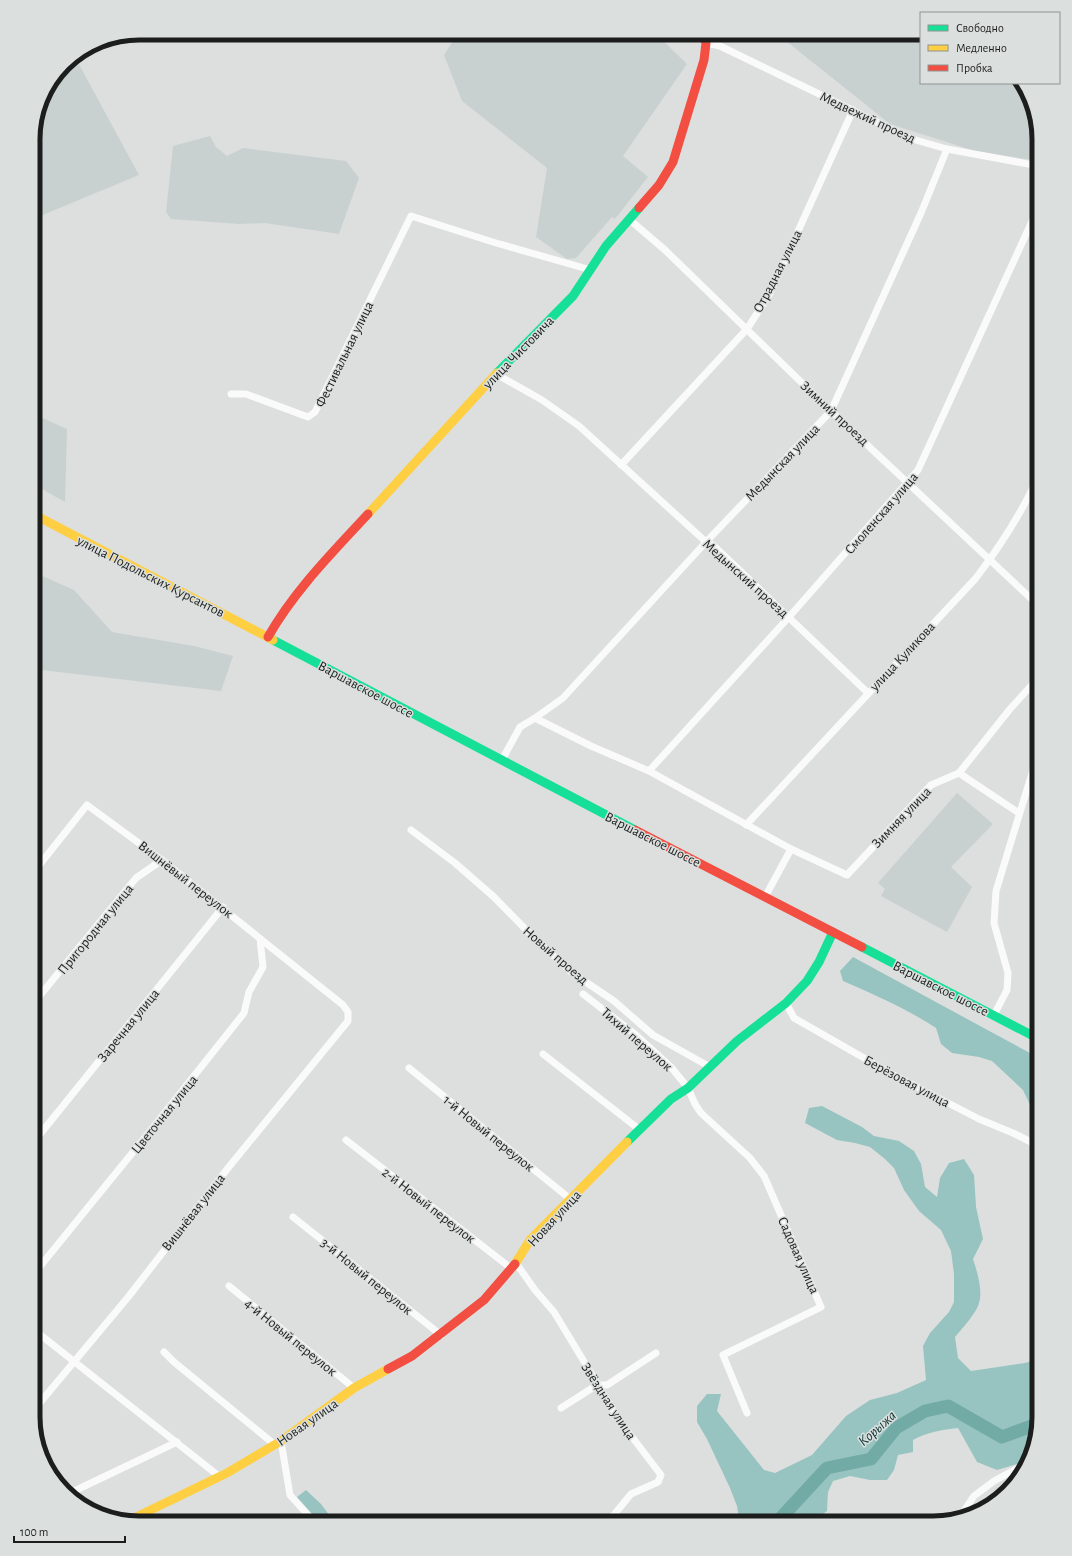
<svg xmlns="http://www.w3.org/2000/svg" width="1072" height="1556" font-family="'Alegreya Sans',sans-serif">
<style>
.built{fill:#c9d1d0}
.forest{fill:#97c4c0}
.lines{fill:none;stroke-linecap:round;stroke-linejoin:round}
.river{stroke:#72aaa5;stroke-width:13}
.street{stroke:#fafafa;stroke-width:7}
.fast{stroke:#16e098;stroke-width:9}
.slow{stroke:#ffcf43;stroke-width:9}
.jam{stroke:#f24e42;stroke-width:9}
.labels{text-anchor:middle;stroke-width:3;stroke-linejoin:round;paint-order:stroke}
.street-label{font-size:14px;fill:#1c1d1d;stroke:#dbe0df}
.water-label{font-size:15px;font-style:italic;fill:#09312f;stroke:#dbe0df}
.rim{fill:none;stroke:#1c1d1d;stroke-width:5}
</style>
<rect width="100%" height="100%" fill="#dcdfde"/>
<g class="built">
<path d="M 458,33 L 655,33 L 687,64 L 623,156 L 648,177 L 615,219 L 612,217 L 576,258 L 567,259 L 536,237 L 547,168 L 462,101 L 444,55 Z"/>
<path d="M 776,33 L 921,33 L 921,83 L 1022,83 L 1025,86 L 1039,139 L 1039,161 L 975,151 L 890,124 Z"/>
<path d="M 75,57 L 139,175 L 33,219 L 33,132 L 41,98 L 64,64 Z"/>
<path d="M 210,136 L 216,147 L 227,156 L 243,148 L 346,161 L 359,178 L 339,234 L 265,223 L 239,224 L 171,219 L 166,212 L 173,146 Z"/>
<path d="M 33,414 L 67,429 L 65,502 L 33,484 Z"/>
<path d="M 40,575 L 74,590 L 112,632 L 194,646 L 233,656 L 221,691 L 33,669 L 33,577 Z"/>
<path d="M 957,793 L 993,824 L 951,867 L 972,887 L 947,932 L 881,896 L 885,889 L 878,883 Z"/>
</g>
<g class="forest">
<path d="M 853,957 L 1039,1058 L 1039,1115 L 1032,1109 L 1023,1090 L 992,1061 L 979,1057 L 952,1053 L 941,1044 L 936,1028 C 907,1009 875,995 843,981 L 840,971 Z"/>
<path d="M 822,1106 L 862,1127 L 874,1136 L 899,1141 L 914,1151 L 921,1164 L 925,1187 L 937,1197 L 940,1178 L 949,1163 L 964,1159 L 974,1175 L 976,1207 L 983,1239 L 973,1259 C 977,1271 983,1291 979,1303 C 977,1312 962,1329 955,1337 L 958,1358 L 971,1371 L 1025,1363 L 1039,1359 L 1039,1417 L 1027,1461 L 997,1470 L 977,1462 L 958,1428 C 942,1430 927,1432 913,1440 L 913,1452 L 898,1455 L 894,1470 L 887,1480 L 870,1480 L 850,1476 L 833,1481 L 828,1492 L 827,1511 L 810,1523 L 736,1523 L 739,1519 L 737,1506 L 730,1488 L 707,1439 L 697,1422 L 697,1406 L 707,1394 L 721,1394 L 717,1411 L 764,1470 L 775,1473 L 812,1455 L 846,1416 L 870,1400 L 897,1393 L 926,1380 L 923,1346 L 930,1333 L 949,1312 L 954,1302 L 954,1274 L 951,1251 L 941,1230 L 919,1211 L 904,1190 L 894,1168 L 885,1159 L 870,1147 L 855,1143 L 837,1140 L 805,1123 L 809,1108 Z"/>
<path d="M 306,1490 L 321,1504 L 335,1523 L 320,1523 L 297,1497 Z"/>
</g>
<g class="lines">
<path class="river" d="M 773,1523 L 778,1521 L 827,1468 L 871,1459 L 896,1428 L 925,1411 L 948,1406 L 1002,1437 L 1037,1424"/>
<g class="street">
<path d="M 706,43 L 720,46 L 912,139 L 947,149 L 1039,166"/>
<path d="M 630,220 L 665,250 L 831,411 L 1039,606"/>
<path d="M 496,374 L 542,400 L 579,426 L 706,542 L 713,545 L 868,693"/>
<path d="M 231,394 L 246,394 L 308,417 L 315,412 L 411,216 L 496,243 L 591,270"/>
<path d="M 621,465 L 747,329 L 769,295 L 853,110"/>
<path d="M 535,718 L 563,698 L 706,542 L 831,411 L 921,213 L 947,149"/>
<path d="M 502,760 L 520,727 L 535,718 L 591,746 L 649,771 L 791,849 L 847,875 L 931,785 L 959,773 L 1010,709 L 1039,677"/>
<path d="M 649,771 L 789,617 L 918,470 L 1039,206"/>
<path d="M 959,773 L 1019,813"/>
<path d="M 746,825 L 976,578 C 1001,545 1023,512 1039,474"/>
<path d="M 411,830 L 455,863 L 494,897 L 533,937 L 571,972 L 614,1001 L 653,1035 L 710,1067"/>
<path d="M 765,897 L 791,849"/>
<path d="M 583,994 L 636,1035 L 671,1067 L 688,1088 L 695,1104 L 701,1113 L 750,1158 L 764,1176 L 821,1307 L 723,1355 L 747,1413"/>
<path d="M 786,1003 L 794,1018 L 892,1074 L 979,1119 L 1013,1133 L 1039,1146"/>
<path d="M 33,1004 L 136,878 L 162,860"/>
<path d="M 994,1015 L 1007,990 L 1008,973 L 994,923 L 996,891 L 1039,750"/>
<path d="M 543,1054 L 640,1130"/>
<path d="M 409,1068 L 569,1198"/>
<path d="M 346,1140 L 512,1269"/>
<path d="M 33,1143 L 223,907"/>
<path d="M 293,1217 L 441,1335"/>
<path d="M 516,1263 L 535,1290 L 554,1312 L 620,1421 L 661,1475 L 658,1482 L 631,1494 L 613,1516 L 605,1523"/>
<path d="M 33,1275 L 155,1125 L 244,1013 L 249,992 L 263,967 L 260,939"/>
<path d="M 229,1286 L 354,1388"/>
<path d="M 33,1329 L 220,1477"/>
<path d="M 164,1352 L 174,1362 L 274,1444"/>
<path d="M 561,1408 L 597,1385 L 607,1385 L 656,1353"/>
<path d="M 33,1411 L 129,1296 L 228,1168 L 348,1021 L 348,1012 L 343,1005 L 162,860 L 87,805 L 33,873"/>
<path d="M 281,1441 L 290,1495 L 315,1523"/>
<path d="M 70,1493 L 177,1442"/>
<path d="M 962,1514 L 974,1496 L 994,1481 L 1018,1468"/>
<path d="M 957,1516 L 969,1513"/>
</g>
<g class="fast">
<path d="M 497,373 L 573,296 L 606,246 L 639,208"/>
<path d="M 273,640 L 635,830"/>
<path d="M 862,947 L 1039,1039"/>
<path d="M 627,1142 L 671,1099 L 688,1088 L 737,1041 L 786,1003 L 807,981 L 819,962 L 833,932"/>
</g>
<g class="slow">
<path d="M 33,514 L 273,640"/>
<path d="M 368,514 L 497,373"/>
<path d="M 515,1264 L 530,1240 L 627,1142"/>
<path d="M 128,1521 L 227,1473 L 281,1441 L 354,1388 L 388,1369"/>
</g>
<g class="jam">
<path d="M 639,208 L 659,185 L 673,162 L 704,60 L 706,43 L 702,33"/>
<path d="M 268,637 C 294,591 332,553 368,514"/>
<path d="M 635,830 L 862,947"/>
<path d="M 388,1369 L 412,1356 L 484,1300 L 515,1264"/>
</g>
</g>
<g class="labels">
<g class="street-label">
<text transform="translate(868 117) rotate(25)" y="5">Медвежий проезд</text>
<text transform="translate(777 271) rotate(-63)" y="5">Отрадная улица</text>
<text transform="translate(518 352) rotate(-46)" y="5">улица Чистовича</text>
<text transform="translate(344 354) rotate(-64)" y="5">Фестивальная улица</text>
<text transform="translate(835 413) rotate(43)" y="5">Зимний проезд</text>
<text transform="translate(782 462) rotate(-46)" y="5">Медынская улица</text>
<text transform="translate(881 513) rotate(-49)" y="5">Смоленская улица</text>
<text transform="translate(151 576) rotate(27)" y="5">улица Подольских Курсантов</text>
<text transform="translate(746 578) rotate(42)" y="5">Медынский проезд</text>
<text transform="translate(902 656) rotate(-47)" y="5">улица Куликова</text>
<text transform="translate(366 689) rotate(28)" y="5">Варшавское шоссе</text>
<text transform="translate(901 817) rotate(-46)" y="5">Зимняя улица</text>
<text transform="translate(653 839) rotate(27)" y="5">Варшавское шоссе</text>
<text transform="translate(186 879) rotate(38)" y="5">Вишнёвый переулок</text>
<text transform="translate(95 929) rotate(-51)" y="5">Пригородная улица</text>
<text transform="translate(556 955) rotate(41)" y="5">Новый проезд</text>
<text transform="translate(941 988) rotate(27)" y="5">Варшавское шоссе</text>
<text transform="translate(128 1025) rotate(-51)" y="5">Заречная улица</text>
<text transform="translate(637 1039) rotate(41)" y="5">Тихий переулок</text>
<text transform="translate(907 1081) rotate(28)" y="5">Берёзовая улица</text>
<text transform="translate(164 1114) rotate(-51)" y="5">Цветочная улица</text>
<text transform="translate(489 1133) rotate(39)" y="5">1-й Новый переулок</text>
<text transform="translate(429 1205) rotate(38)" y="5">2-й Новый переулок</text>
<text transform="translate(193 1212) rotate(-52)" y="5">Вишнёвая улица</text>
<text transform="translate(554 1218) rotate(-47)" y="5">Новая улица</text>
<text transform="translate(799 1255) rotate(66)" y="5">Садовая улица</text>
<text transform="translate(367 1276) rotate(39)" y="5">3-й Новый переулок</text>
<text transform="translate(291 1337) rotate(39)" y="5">4-й Новый переулок</text>
<text transform="translate(609 1401) rotate(57)" y="5">Звёздная улица</text>
<text transform="translate(307 1422) rotate(-35)" y="5">Новая улица</text>
</g>
<g class="water-label">
<text transform="translate(877 1428) rotate(-42)" y="5">Корыжа</text>
</g>
</g>
<path d="M0 0H1072V1556H0ZM139 40H933A99 99 0 0 1 1032 139V1417A99 99 0 0 1 933 1516H139A99 99 0 0 1 40 1417V139A99 99 0 0 1 139 40Z" fill="#dbe0df" fill-rule="evenodd"/>
<path class="rim" d="M139 40H933A99 99 0 0 1 1032 139V1417A99 99 0 0 1 933 1516H139A99 99 0 0 1 40 1417V139A99 99 0 0 1 139 40Z"/>
<rect x="920" y="12" width="140" height="72" fill="#dbe0df" stroke="#8f9291"/>
<rect x="928" y="25" width="20" height="6" fill="#16e098" stroke="#8f9291"/>
<text x="956" y="32" font-size="12" fill="#1c1d1d">Свободно</text>
<rect x="928" y="45" width="20" height="6" fill="#ffcf43" stroke="#8f9291"/>
<text x="956" y="52" font-size="12" fill="#1c1d1d">Медленно</text>
<rect x="928" y="65" width="20" height="6" fill="#f24e42" stroke="#8f9291"/>
<text x="956" y="72" font-size="12" fill="#1c1d1d">Пробка</text>
<path d="M14 1536v6h111v-6" fill="none" stroke="#1c1d1d" stroke-width="2"/>
<text x="20" y="1536" font-size="12" fill="#1c1d1d" stroke="#dbe0df" stroke-width="3" paint-order="stroke">100 m</text>
</svg>
